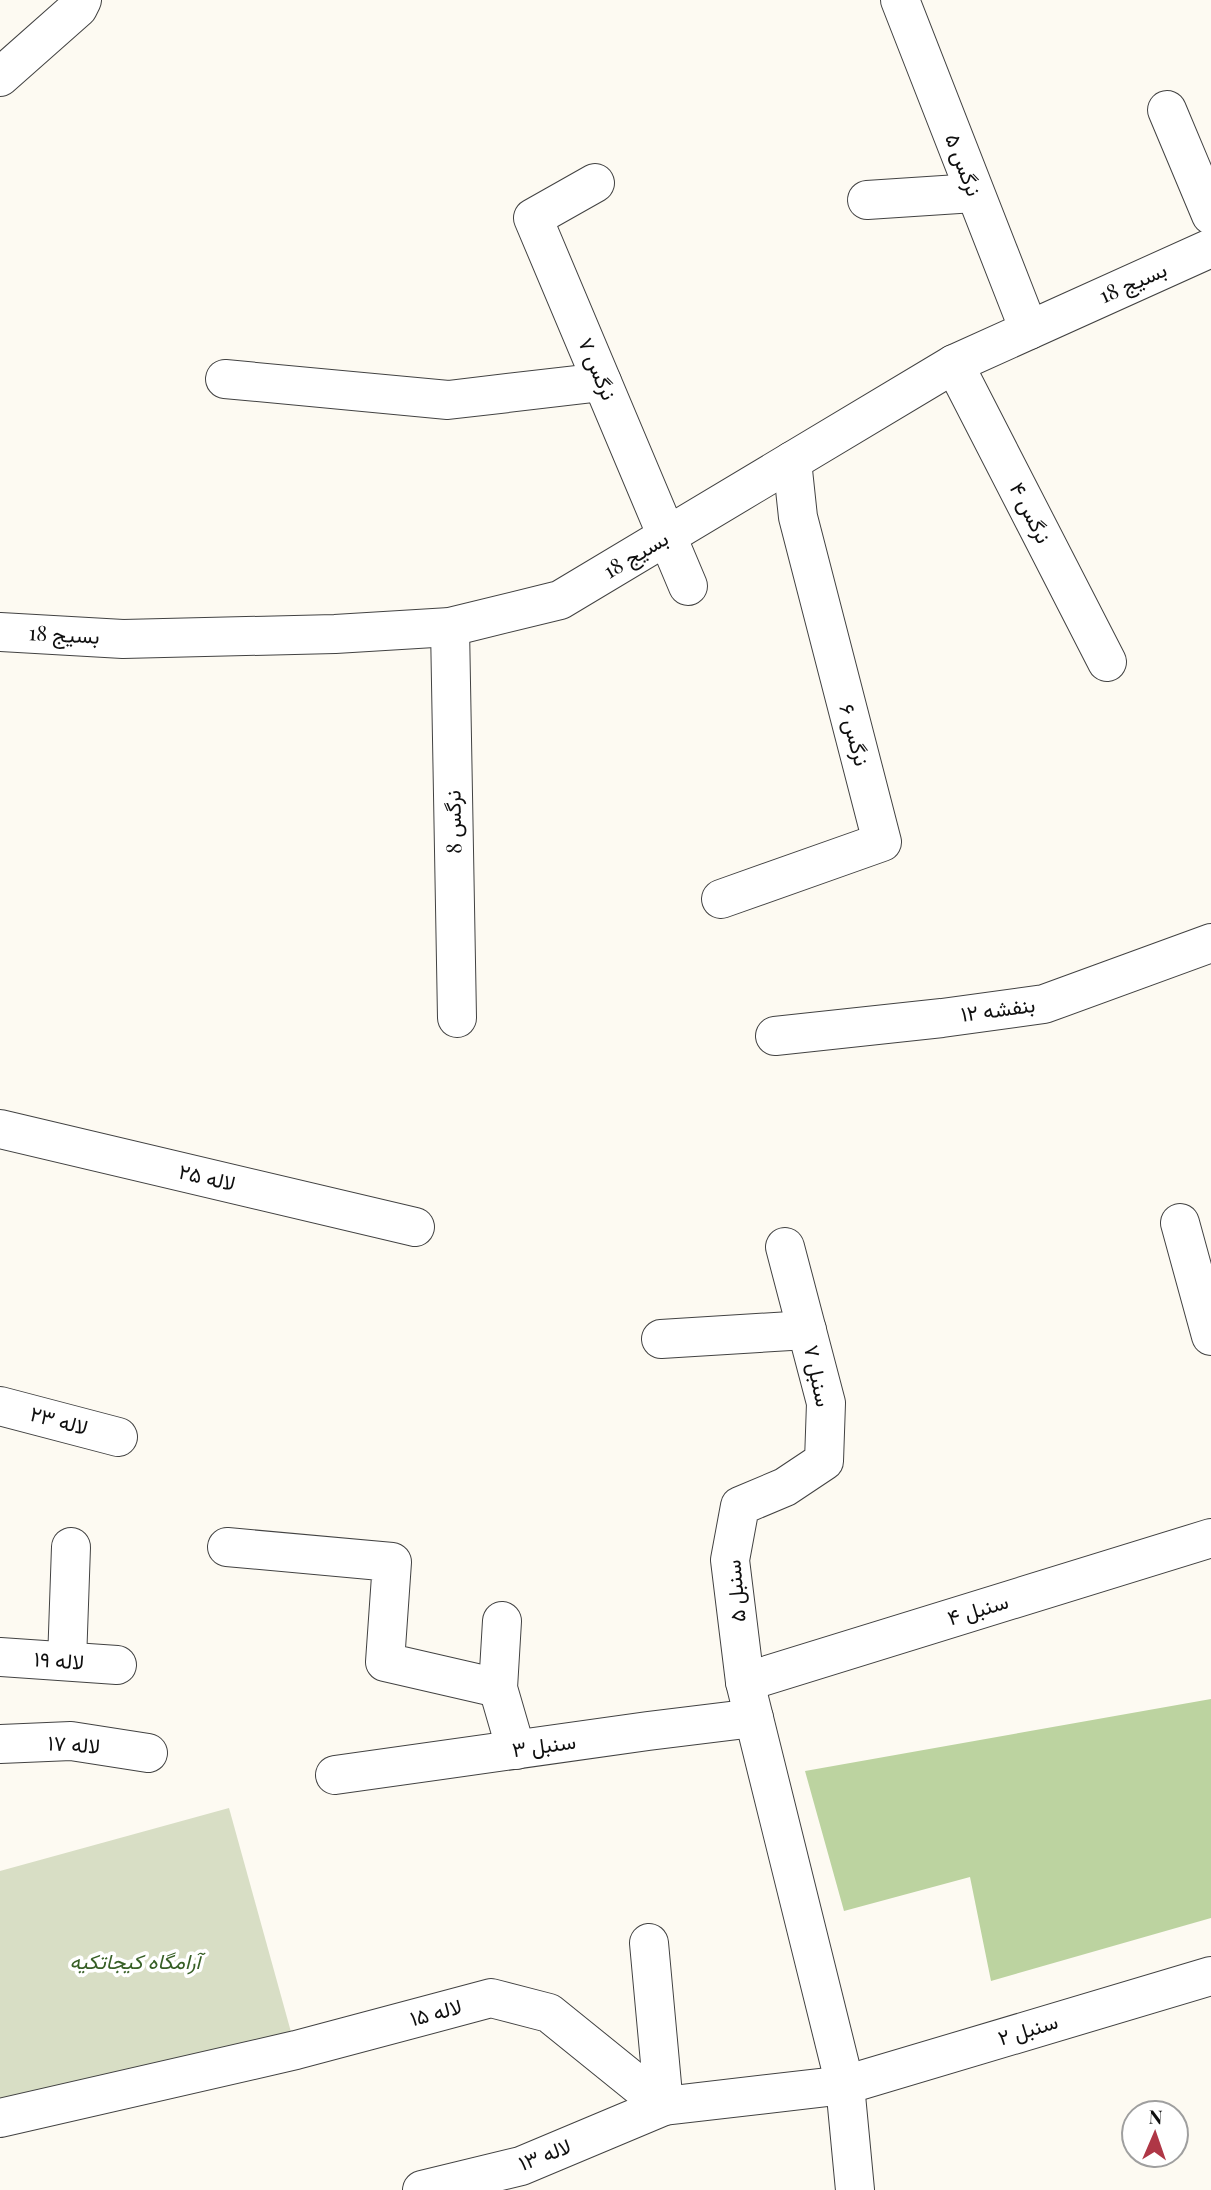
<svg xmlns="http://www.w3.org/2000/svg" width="1211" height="2190" font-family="'Playfair Display',Vazirmatn,serif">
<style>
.forest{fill:#bcd3a0}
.cemetery{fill:#d8dec5}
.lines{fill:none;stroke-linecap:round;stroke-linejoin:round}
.minor-casing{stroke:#424242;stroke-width:40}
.minor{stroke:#fff;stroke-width:38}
.labels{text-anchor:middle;stroke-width:7;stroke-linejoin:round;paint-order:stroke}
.street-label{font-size:21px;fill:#0f0f0f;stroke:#fff}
.park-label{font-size:21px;font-style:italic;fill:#375f26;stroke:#fff}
</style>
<rect width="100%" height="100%" fill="#fdfaf2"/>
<path class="forest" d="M 1211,1699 L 1211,1918 L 991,1981 L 970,1877 L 844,1911 L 805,1771 Z"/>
<path class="cemetery" d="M 229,1808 L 296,2050 L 0,2124 L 0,1871 Z"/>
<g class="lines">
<defs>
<g id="minor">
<path d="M 900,0 L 1029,330"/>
<path d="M 0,77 L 78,8 L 82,0"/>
<path d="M 1167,110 L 1211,215"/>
<path d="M 595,183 L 533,218 L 688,586"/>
<path d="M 867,200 L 974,193"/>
<path d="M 954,364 L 1107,662"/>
<path d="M 225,379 L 448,400 L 602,382"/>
<path d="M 450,627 L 457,1018"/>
<path d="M 0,632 L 123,639 L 335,634 L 450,627 L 560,600 L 954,364 L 1211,248"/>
<path d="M 721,899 L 882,842 L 798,517 L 792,461"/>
<path d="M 775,1036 L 942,1018 L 1044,1004 L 1211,943"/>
<path d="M 0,1129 L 415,1227"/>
<path d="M 1180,1223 L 1211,1336"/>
<path d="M 785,1247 L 826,1403 L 824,1461 L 785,1487 L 740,1506 L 730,1560 L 745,1682 L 845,2085 L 855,2190"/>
<path d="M 661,1339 L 807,1330"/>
<path d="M 0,1406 L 118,1437"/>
<path d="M 227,1547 L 392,1562 L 385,1662 L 498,1688"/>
<path d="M 502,1621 L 498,1688 L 516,1750"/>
<path d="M 0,1657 L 117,1665"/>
<path d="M 67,1661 L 71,1547"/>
<path d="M 745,1682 L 1211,1538"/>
<path d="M 0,1744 L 71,1741 L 148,1753"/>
<path d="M 335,1775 L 648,1731 L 754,1718"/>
<path d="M 0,2118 L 296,2050 L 491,1998 L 549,2013 L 664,2106 L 845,2085 L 1211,1976"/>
<path d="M 422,2190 L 521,2166 L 664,2106 L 649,1943"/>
</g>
</defs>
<use href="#minor" class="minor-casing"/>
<use href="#minor" class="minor"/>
</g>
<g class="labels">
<g class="street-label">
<text transform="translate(963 165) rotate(69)" y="7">نرگس ۵</text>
<text transform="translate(1133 283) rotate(-24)" y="7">بسیج 18</text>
<text transform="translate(597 369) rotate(67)" y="7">نرگس ۷</text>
<text transform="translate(1030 513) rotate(63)" y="7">نرگس ۴</text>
<text transform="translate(636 555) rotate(-31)" y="7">بسیج 18</text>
<text transform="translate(64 635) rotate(3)" y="7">بسیج 18</text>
<text transform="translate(854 735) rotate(75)" y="7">نرگس ۶</text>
<text transform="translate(454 822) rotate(-91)" y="7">نرگس 8</text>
<text transform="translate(998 1010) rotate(-8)" y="7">بنفشه ۱۲</text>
<text transform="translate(207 1178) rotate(13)" y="7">لاله ۲۵</text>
<text transform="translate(817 1376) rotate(78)" y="7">سنبل ۷</text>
<text transform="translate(59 1421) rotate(15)" y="7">لاله ۲۳</text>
<text transform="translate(736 1591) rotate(-95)" y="7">سنبل ۵</text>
<text transform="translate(978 1610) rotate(-17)" y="7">سنبل ۴</text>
<text transform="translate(59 1661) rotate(4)" y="7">لاله ۱۹</text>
<text transform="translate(74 1745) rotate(4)" y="7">لاله ۱۷</text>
<text transform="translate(544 1746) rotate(-8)" y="7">سنبل ۳</text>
<text transform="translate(436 2013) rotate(-15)" y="7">لاله ۱۵</text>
<text transform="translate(1028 2030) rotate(-17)" y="7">سنبل ۲</text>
<text transform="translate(545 2155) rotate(-21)" y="7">لاله ۱۳</text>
</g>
<g class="park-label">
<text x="135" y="1969">آرامگاه کیجاتکیه</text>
</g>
</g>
<g transform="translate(1155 2134) rotate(2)"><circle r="33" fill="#ffffff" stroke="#9f9f9f" stroke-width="2"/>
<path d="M0-5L12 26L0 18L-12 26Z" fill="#af3746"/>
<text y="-10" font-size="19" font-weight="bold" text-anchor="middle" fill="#0f0f0f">N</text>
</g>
</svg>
